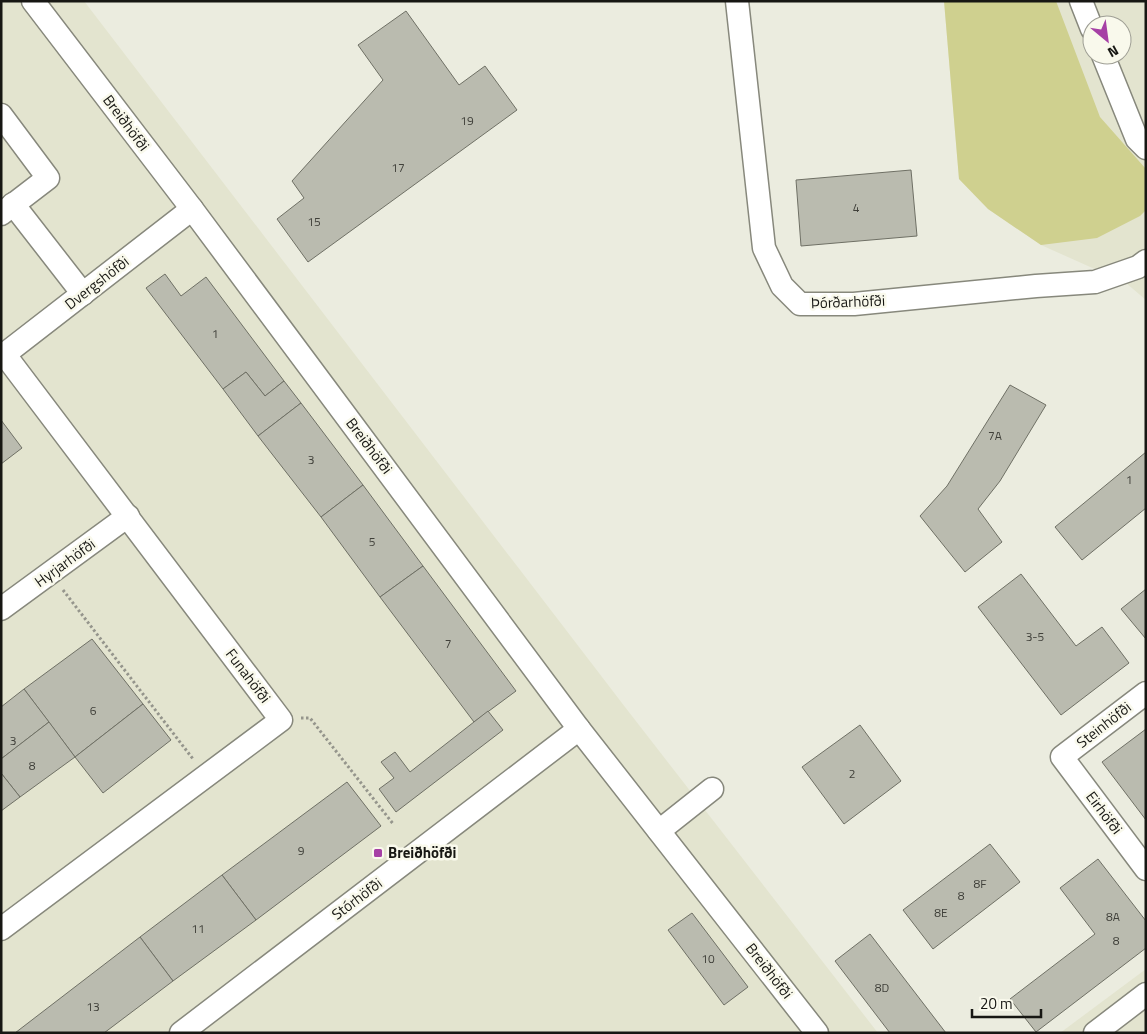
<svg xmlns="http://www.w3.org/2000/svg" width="1147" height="1034" font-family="'Titillium Web',sans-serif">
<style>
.built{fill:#e3e4cf;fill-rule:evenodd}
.green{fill:#cfd08f}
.building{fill:#babbaf;stroke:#6f7065}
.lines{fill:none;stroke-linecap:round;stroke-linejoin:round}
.minor-casing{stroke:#87887c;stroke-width:25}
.path{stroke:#95958c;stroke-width:3;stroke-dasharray:2.5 2.5;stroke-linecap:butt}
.minor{stroke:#fff;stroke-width:22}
.poi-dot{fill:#a640a5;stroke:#f9f9ec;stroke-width:2}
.labels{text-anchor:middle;stroke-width:5;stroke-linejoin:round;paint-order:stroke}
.number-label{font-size:12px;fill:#40403a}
.street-label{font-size:15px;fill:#171713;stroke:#f9f9ec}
.poi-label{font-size:15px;font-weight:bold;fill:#171713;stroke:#f9f9ec;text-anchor:start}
</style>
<rect width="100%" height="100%" fill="#ebecdf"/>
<g class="built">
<path d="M 1,1 L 84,1 L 625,707 L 878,1033 L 1,1033 Z"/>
<path d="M 944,1 L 1146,1 L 1146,300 L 1126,283 L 1041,245 L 988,209 L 959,179 ZM 1092,25 L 1122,25 L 1122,55 L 1092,55 Z"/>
<path d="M 1146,969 L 1146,1033 L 1060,1033 Z"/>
</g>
<path class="green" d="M 944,1 L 1056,1 L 1100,117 L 1146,169 L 1146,210 L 1140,216 L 1097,238 L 1041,245 L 988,209 L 959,179 Z"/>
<g class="building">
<path d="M 406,11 L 459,85 L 485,66 L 517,110 L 308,262 L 277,219 L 304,198 L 292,181 L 383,80 L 358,45 Z"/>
<path d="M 911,170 L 917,236 L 801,246 L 796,180 Z"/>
<path d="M 165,274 L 181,296 L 206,277 L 284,381 L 265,396 L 246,372 L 223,389 L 146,288 Z"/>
<path d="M 246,372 L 265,396 L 284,381 L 301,403 L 258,436 L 223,389 Z"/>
<path d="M 1010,385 L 1046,405 L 1000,481 L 978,509 L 1002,542 L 965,572 L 920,516 L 947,486 Z"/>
<path d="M 301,403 L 363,485 L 321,517 L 258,436 Z"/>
<path d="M 1,420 L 22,448 L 1,464 Z"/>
<path d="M 1146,452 L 1146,508 L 1082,560 L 1055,527 Z"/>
<path d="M 363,485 L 423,566 L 380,597 L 321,517 Z"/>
<path d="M 423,566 L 516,691 L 474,722 L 380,597 Z"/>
<path d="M 1021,574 L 1076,646 L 1102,627 L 1129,663 L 1061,715 L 978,607 Z"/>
<path d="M 1146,589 L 1146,639 L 1121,609 Z"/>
<path d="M 92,639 L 143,704 L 75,757 L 24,689 Z"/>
<path d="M 24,689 L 49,722 L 1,759 L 1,707 Z"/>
<path d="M 143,704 L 171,740 L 103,793 L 75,757 Z"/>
<path d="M 488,711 L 503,730 L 396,812 L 379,789 L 394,778 L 381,762 L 395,752 L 410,772 Z"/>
<path d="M 49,722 L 75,757 L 20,797 L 1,773 L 1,759 Z"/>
<path d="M 860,725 L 901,781 L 844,824 L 802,767 Z"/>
<path d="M 1146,729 L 1146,820 L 1102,762 Z"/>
<path d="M 1,773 L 20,797 L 1,811 Z"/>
<path d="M 347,782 L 381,826 L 256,920 L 222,875 Z"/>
<path d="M 990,844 L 1020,882 L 933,949 L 903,910 Z"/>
<path d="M 1098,859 L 1146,921 L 1146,948 L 1036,1032 L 1010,999 L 1095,934 L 1060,888 Z"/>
<path d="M 222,875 L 256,920 L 173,981 L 140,937 Z"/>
<path d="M 692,913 L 748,987 L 724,1005 L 668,930 Z"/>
<path d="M 870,934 L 946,1033 L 890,1033 L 835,961 Z"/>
<path d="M 140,937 L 173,981 L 104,1033 L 15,1033 Z"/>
</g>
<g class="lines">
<defs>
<g id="minor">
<path d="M 33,1 L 192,209 L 579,729 L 817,1033"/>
<path d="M 737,1 L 764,248 L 782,286 L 800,304 L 854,304 L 1036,286 L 1095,282 L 1138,267 L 1146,261"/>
<path d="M 1081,1 L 1092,29"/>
<path d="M 1103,55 L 1137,139 L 1146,148"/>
<path d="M 1,115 L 48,178 L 1,214"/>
<path d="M 13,204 L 83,294"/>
<path d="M 1,357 L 192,209"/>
<path d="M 1,609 L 128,516"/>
<path d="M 1146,693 L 1062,757 L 1146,869"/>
<path d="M 659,831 L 712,789"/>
<path d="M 1,929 L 281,720 L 5,355"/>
<path d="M 181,1033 L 579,729"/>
<path d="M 1095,1033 L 1146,994"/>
</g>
</defs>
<use href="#minor" class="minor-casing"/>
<g class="path">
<path d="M 63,590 L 193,759"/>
<path d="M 301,718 L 310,718 L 394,825"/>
</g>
<use href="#minor" class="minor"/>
</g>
<rect class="poi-dot" x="373" y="848" width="10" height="10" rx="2.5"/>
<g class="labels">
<g class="number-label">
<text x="467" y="125">19</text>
<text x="398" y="172">17</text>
<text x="856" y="212">4</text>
<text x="314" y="226">15</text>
<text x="215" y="338">1</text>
<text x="995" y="440">7A</text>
<text x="311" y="464">3</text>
<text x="1129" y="484">1</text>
<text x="372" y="546">5</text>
<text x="1035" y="641">3-5</text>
<text x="448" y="648">7</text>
<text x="93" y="715">6</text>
<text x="13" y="745">3</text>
<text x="32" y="770">8</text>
<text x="852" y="778">2</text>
<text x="301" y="855">9</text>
<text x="980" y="888">8F</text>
<text x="961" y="900">8</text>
<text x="941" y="917">8E</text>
<text x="1113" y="921">8A</text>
<text x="198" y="933">11</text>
<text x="1116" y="945">8</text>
<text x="708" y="963">10</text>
<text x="882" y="992">8D</text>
<text x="93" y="1011">13</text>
</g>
<g class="street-label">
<text transform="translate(126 123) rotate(53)" y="5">Breiðhöfði</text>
<text transform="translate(97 283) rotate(-38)" y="5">Dvergshöfði</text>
<text transform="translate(848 302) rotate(-2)" y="5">Þórðarhöfði</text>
<text transform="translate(369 446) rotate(53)" y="5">Breiðhöfði</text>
<text transform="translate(65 563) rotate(-36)" y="5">Hyrjarhöfði</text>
<text transform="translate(248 676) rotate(53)" y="5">Funahöfði</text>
<text transform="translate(1104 725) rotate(-38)" y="5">Steinhöfði</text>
<text transform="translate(1104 813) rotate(53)" y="5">Eirhöfði</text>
<text transform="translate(357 899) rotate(-37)" y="5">Stórhöfði</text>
<text transform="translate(769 971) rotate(52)" y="5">Breiðhöfði</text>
</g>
<g class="poi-label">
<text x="388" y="858">Breiðhöfði</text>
</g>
</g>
<rect width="1147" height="1034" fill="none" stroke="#171713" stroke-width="5"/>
<g transform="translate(1107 40) rotate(151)"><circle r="24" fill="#f9f9ec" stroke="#9f9f95"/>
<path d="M0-4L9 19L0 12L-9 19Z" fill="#a640a5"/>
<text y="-8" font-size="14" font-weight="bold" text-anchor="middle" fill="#171713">N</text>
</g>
<path d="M972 1009v8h69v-8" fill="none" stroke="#171713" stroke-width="2.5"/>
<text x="980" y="1009" font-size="15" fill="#171713" stroke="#f9f9ec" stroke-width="4" paint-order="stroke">20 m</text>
</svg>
